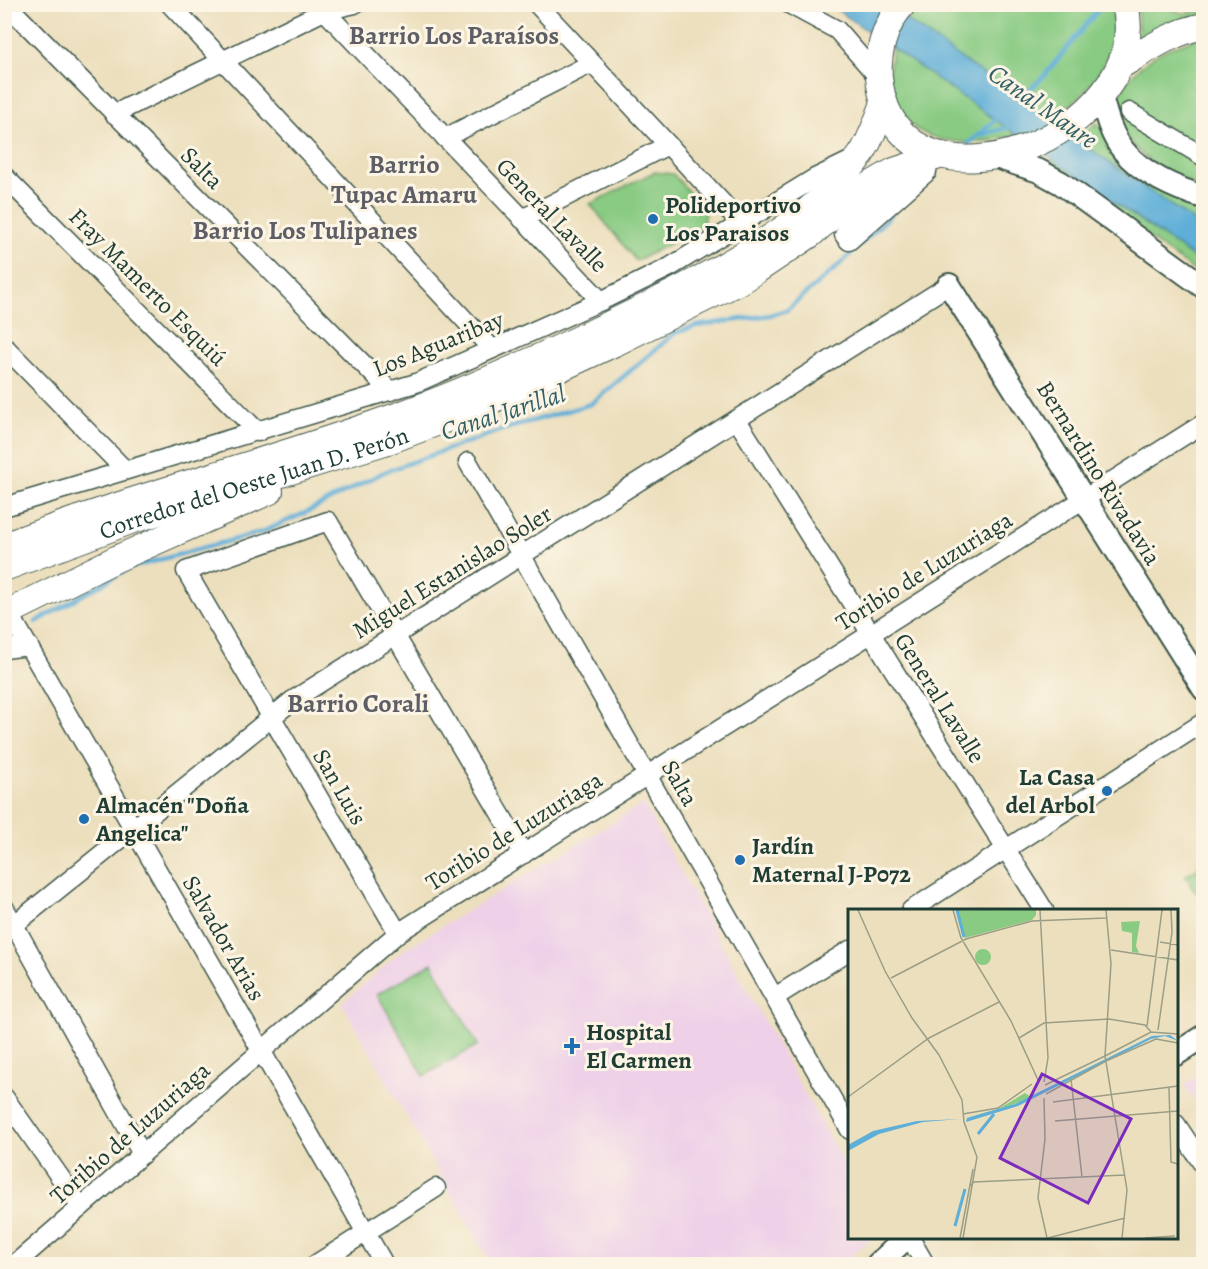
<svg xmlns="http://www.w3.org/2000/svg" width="1208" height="1269" font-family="Alegreya,serif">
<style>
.built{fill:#eed0e8}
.green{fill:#89cb83;stroke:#54845c;stroke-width:1.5}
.water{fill:#5daed8;stroke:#3e7686;stroke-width:1.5}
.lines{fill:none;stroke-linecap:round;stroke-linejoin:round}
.stream{stroke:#5daed8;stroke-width:4.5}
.minor-casing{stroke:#3e5549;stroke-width:21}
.major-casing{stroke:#3e5549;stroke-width:26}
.highway-casing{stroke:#3e5549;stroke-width:28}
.minor{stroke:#fff;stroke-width:18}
.major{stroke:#fff;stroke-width:22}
.highway{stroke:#fff;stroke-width:26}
.poi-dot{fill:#1f6fb2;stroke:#fcf5e5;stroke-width:2}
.labels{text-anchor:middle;stroke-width:6;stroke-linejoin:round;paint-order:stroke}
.street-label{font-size:24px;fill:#1f3d34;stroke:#fcf5e5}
.poi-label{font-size:24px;font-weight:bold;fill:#1f3d34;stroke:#fcf5e5;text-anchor:start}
.neighbourhood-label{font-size:26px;font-weight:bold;fill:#5d5e66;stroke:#fcf5e5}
.water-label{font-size:26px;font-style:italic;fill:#325f65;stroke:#fcf5e5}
.inset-river{fill:none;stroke:#5daed8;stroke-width:3}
.inset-road{fill:none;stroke:#9a9e86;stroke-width:1.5}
.view{fill:#7b2cbf;fill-opacity:0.15;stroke:#7b2cbf;stroke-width:3}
.inset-edge{fill:none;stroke:#1f3d34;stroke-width:3}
</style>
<rect width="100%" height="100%" fill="#fcf5e5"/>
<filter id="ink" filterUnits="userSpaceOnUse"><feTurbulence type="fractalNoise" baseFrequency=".0167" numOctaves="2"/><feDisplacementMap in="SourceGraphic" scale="12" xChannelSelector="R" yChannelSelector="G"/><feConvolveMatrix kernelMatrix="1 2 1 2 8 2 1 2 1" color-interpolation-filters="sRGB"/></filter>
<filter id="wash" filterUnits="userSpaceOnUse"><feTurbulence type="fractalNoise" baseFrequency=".008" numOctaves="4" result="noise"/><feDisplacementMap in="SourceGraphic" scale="24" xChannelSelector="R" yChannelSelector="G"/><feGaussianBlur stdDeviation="1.35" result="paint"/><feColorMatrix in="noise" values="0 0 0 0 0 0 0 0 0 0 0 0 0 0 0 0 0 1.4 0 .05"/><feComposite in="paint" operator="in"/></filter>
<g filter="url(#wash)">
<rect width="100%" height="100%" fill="#ecdfbd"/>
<g class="built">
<path d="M 643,804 L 849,1173 L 850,1238 L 872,1238 L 841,1264 L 491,1264 L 342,1003 L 402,951 Z"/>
<path d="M 1203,1072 L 1203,1112 L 1185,1085 Z"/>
</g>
<g class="green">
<path d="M 1111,4 C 1124,54 1088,97 1048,120 L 906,20 L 920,5 Z"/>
<path d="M 1138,5 L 1156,5 L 1183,13 L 1203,11 L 1203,20 L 1138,42 Z"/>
<path d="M 1203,36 L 1203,188 C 1142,167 1075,113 1153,57 C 1167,47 1187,42 1203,36 Z"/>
<path d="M 892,48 L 1018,134 C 970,148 906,149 890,90 C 887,78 891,60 892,48 Z"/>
<path d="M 1097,123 L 1203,203 L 1203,228 L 1074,139 Z"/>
<path d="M 1053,160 L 1203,264 L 1203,277 L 1048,166 Z"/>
<path d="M 654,172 L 673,174 L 705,210 L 703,227 L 636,261 L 590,204 Z"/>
<path d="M 1203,864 L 1203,892 L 1198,895 L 1185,876 Z"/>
<path d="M 432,963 L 478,1045 L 424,1076 L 377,994 Z"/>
</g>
<path class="water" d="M 830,5 L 882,5 L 906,20 L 1203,228 L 1203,264 Z"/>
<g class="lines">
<g class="stream">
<path d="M 1015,103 L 1044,76 L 1103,4"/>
<path d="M 980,135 L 1013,126"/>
<path d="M 968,144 L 1000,116"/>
<path d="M 36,622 L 129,568 L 262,532 L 307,512 L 384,472 L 505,429 L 591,404 L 675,333 L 696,326 L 770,315 L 787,310 L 838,266 L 892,214"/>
</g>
</g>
</g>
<g filter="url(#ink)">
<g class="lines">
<defs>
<g id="minor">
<path d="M 6,4 L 390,391"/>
<path d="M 170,4 L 492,349"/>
<path d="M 318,4 L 601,301"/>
<path d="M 537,4 L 741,223"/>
<path d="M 789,4 L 837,30 L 879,78"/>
<path d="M 1129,112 L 1204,157"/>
<path d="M 114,114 L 324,11 L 355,4"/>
<path d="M 445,138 L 592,63"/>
<path d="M 4,176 L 258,432"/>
<path d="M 902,179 L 844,235 L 849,241 L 927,172 L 919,162"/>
<path d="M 522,219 L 668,145"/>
<path d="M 4,346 L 125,470"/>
<path d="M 737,420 L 1044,910"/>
<path d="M 468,462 L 850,1130"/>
<path d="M 4,507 L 416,383 L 601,301 L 670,267 L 815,178 L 854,159"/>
<path d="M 4,604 L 384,1264"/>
<path d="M 4,649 L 29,646"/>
<path d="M 4,907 L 142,1154"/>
<path d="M 911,910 L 1204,722"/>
<path d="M 4,933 L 293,700 L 949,285"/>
<path d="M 398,933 L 186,571 L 328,521 L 524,854"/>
<path d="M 775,997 L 850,950"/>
<path d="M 4,1097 L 81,1207"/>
<path d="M 1176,1124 L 1204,1166"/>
<path d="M 910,1238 L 925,1264"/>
<path d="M 15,1264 L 398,933 L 1204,423"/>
<path d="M 316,1264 L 436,1188"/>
</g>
<g id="major">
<path d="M 1101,97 C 1106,115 1111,135 1123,150 C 1141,173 1176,189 1204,197"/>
<path d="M 996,157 L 1039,171 L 1061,183 L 1204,287"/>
<path d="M 949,285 L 1204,689"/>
<path d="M 1176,1054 L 1204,1036"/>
<path d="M 878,1264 L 906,1238"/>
</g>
<g id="highway">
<path d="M 903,4 C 884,25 875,57 880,85 C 904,232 1157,134 1125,4"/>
<path d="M 1120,66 C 1147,50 1172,32 1204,26"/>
<path d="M 4,546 C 135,495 271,462 402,414 C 487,383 570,344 651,304 C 723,268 813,222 860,156 C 871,141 876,123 883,106"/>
<path id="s1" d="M 4,568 L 133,520 L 391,440 L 473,409 L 617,342 L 742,280 L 811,234 L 870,185 L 894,171 L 942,155"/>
<path d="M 9,612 L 116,559 L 270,491"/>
</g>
</defs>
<use href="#minor" class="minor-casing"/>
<use href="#major" class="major-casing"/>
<use href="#highway" class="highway-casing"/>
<use href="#minor" class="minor"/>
<use href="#major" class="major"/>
<use href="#highway" class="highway"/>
</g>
</g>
<g class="poi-dot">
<circle cx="653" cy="219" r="6"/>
<circle cx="1107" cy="791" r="6"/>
<circle cx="84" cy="819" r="6"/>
<circle cx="740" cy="860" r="6"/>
<path d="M569 1037h6v6h6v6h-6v6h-6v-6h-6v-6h6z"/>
</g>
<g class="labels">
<g class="street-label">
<text transform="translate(202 168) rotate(45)" y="8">Salta</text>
<text transform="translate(552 215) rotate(46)" y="8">General Lavalle</text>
<text transform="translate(148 287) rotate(45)" y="8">Fray Mamerto Esquiú</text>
<text transform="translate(438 344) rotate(-22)" y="8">Los Aguaribay</text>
<text transform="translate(1099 473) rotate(58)" y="8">Bernardino Rivadavia</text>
<text dy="8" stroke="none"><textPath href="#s1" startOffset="264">Corredor del Oeste Juan D. Perón</textPath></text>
<text transform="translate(924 571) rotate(-32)" y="8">Toribio de Luzuriaga</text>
<text transform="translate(452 572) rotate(-32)" y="8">Miguel Estanislao Soler</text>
<text transform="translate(940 698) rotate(58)" y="8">General Lavalle</text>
<text transform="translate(680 783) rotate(60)" y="8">Salta</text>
<text transform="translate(340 787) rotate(60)" y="8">San Luis</text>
<text transform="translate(514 831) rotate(-32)" y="8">Toribio de Luzuriaga</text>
<text transform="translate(224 938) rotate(60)" y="8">Salvador Arias</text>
<text transform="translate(130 1133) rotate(-41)" y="8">Toribio de Luzuriaga</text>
</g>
<g class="poi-label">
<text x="665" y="213">Polideportivo<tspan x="665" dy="28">Los Paraisos</tspan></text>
<text x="1095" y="785" text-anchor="end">La Casa<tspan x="1095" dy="28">del Arbol</tspan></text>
<text x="96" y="813">Almacén "Doña<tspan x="96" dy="28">Angelica"</tspan></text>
<text x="752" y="854">Jardín<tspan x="752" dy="28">Maternal J-P072</tspan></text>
<text x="586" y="1040">Hospital<tspan x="586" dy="28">El Carmen</tspan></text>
</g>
<g class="neighbourhood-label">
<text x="454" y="44">Barrio Los Paraísos</text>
<text x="404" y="173">Barrio<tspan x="404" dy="30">Tupac Amaru</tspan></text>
<text x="305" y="239">Barrio Los Tulipanes</text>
<text x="358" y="712">Barrio Corali</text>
</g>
<g class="water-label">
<text transform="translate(1043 106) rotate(35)" y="9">Canal Maure</text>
<text transform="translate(503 412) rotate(-18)" y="9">Canal Jarillal</text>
</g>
</g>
<g transform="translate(848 909)">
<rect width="330" height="330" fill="#ecdfbd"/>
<path d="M 109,1 L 188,1 L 188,6 L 184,11 L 117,29 ZM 292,12 L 288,37 L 291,44 L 284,43 L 284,24 L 274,22 L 273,13 ZM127 48a8 8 0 1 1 16 0a8 8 0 1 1-16 0ZM 177,184 L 183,188 L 157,199 L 117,209 L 150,200 Z" fill="#89cb83"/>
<path d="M 322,126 L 330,132 L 317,127 L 303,130 L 170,197 L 118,213 L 119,209 L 167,195 L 304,127 ZM 112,210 L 75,213 L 31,225 L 0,242 L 0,236 L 25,222 L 69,212 Z" fill="#5daed8"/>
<path class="inset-river" d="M 109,1 L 116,28M 130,225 L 146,205M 107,317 L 117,280"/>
<path class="inset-road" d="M 10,1 L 37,62 L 64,109 L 91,146 L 114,191 L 116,213 L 129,248 L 115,329M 105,1 L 113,29 L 163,112 L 190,171M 192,1 L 200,149 L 196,173M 258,1 L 263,55 L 257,147 L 279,281 L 274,329M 312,33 L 330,36M 263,41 L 330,51M 43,69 L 118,30 L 184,12 L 258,9M 299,117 L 314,1M 310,121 L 324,23 L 323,1M 171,129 L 196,114 L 261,110 L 297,116 L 303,123M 257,147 L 303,123 L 330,125M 258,152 L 308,130 L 330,134M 223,170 L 234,268M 197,176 L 257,147M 321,178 L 323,253 L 330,255M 198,185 L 258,152M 0,188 L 81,129 L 151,93M 196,189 L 197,230 L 190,289 L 199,329M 205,193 L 330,177M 115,205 L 150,199 L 184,175M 207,212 L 330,202M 122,277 L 126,273 L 277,266M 112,329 L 125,260M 200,329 L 277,309M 297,329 L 327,327"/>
<path class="view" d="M 194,165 L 283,210 L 240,294 L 152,249 Z"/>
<rect width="330" height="330" class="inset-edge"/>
</g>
<rect width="1208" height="1269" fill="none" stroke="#fcf5e5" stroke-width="24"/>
</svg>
